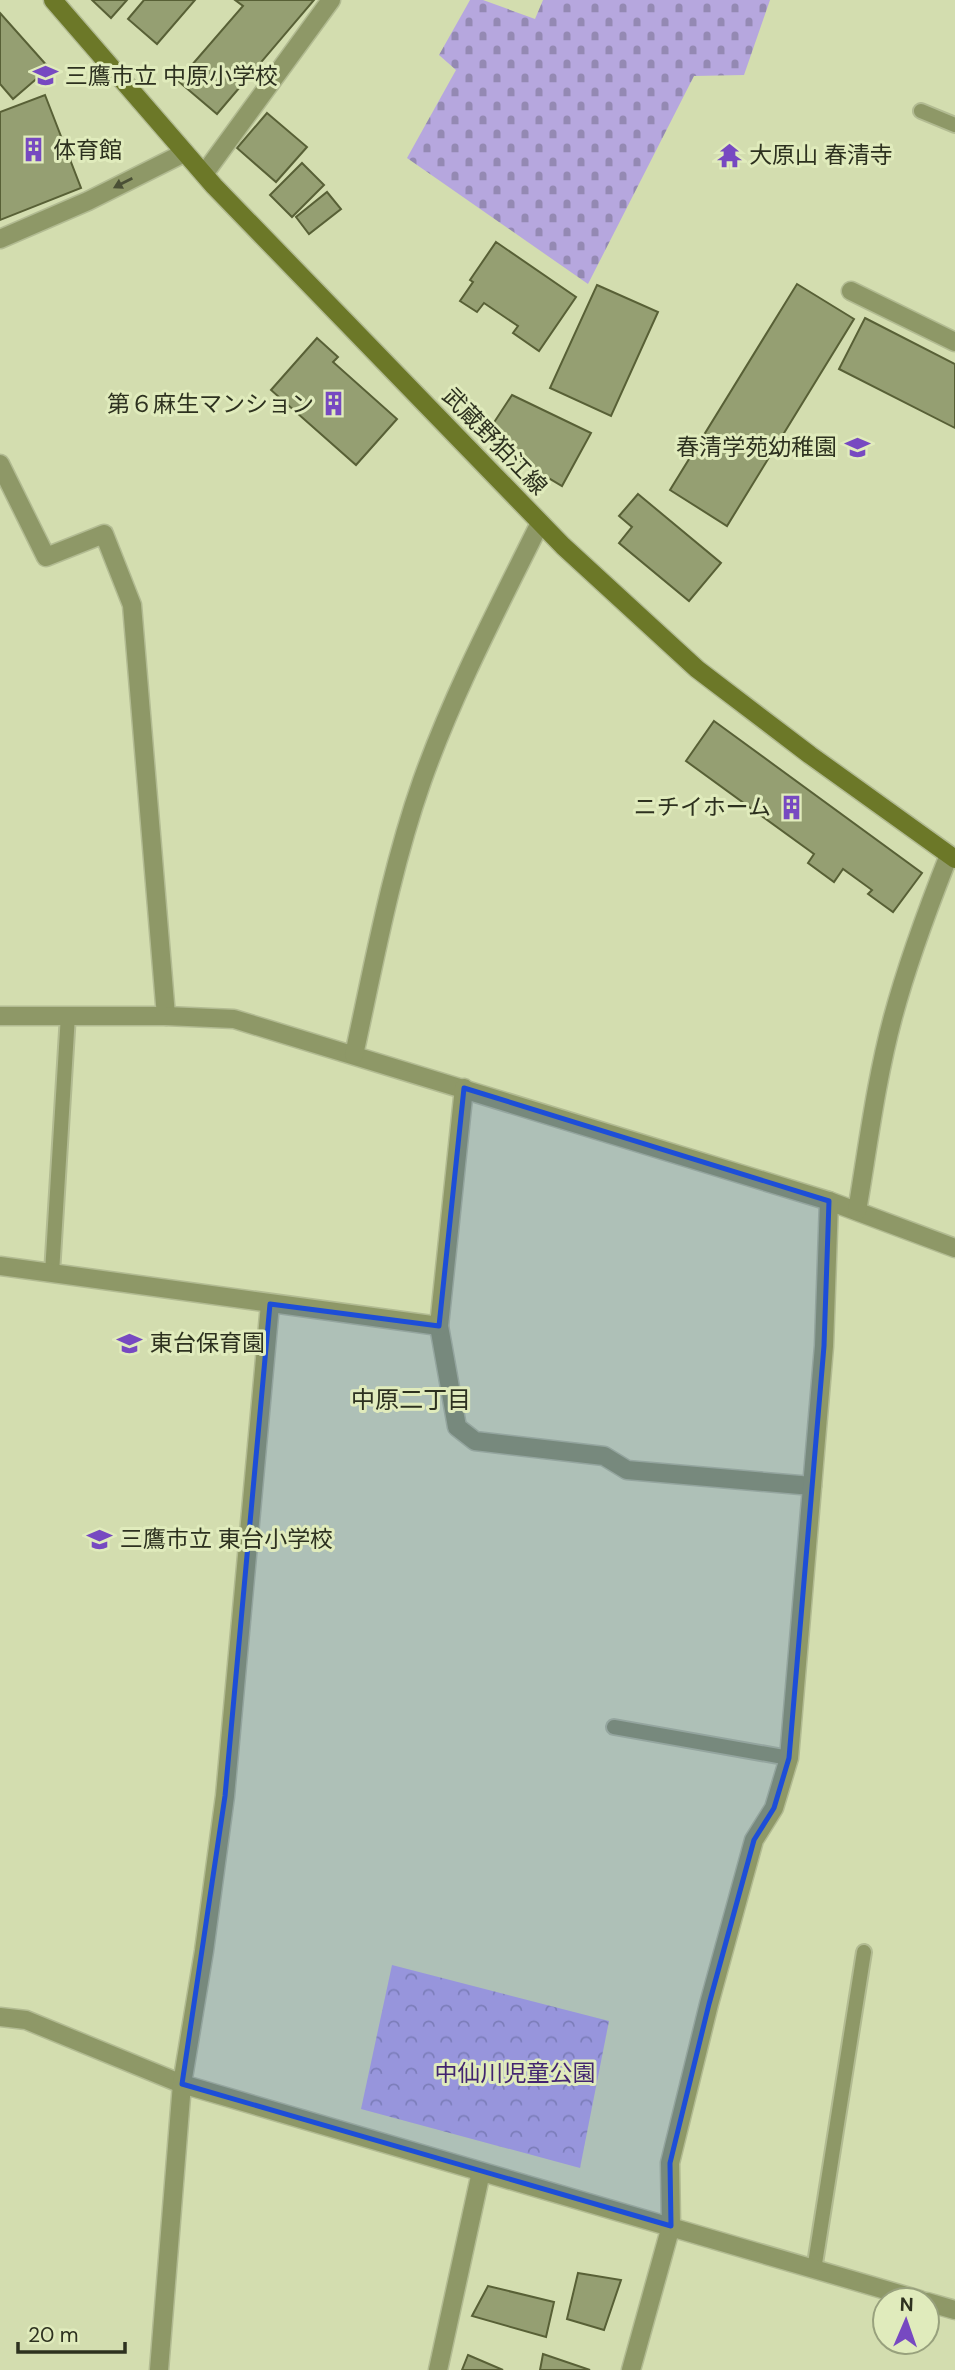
<svg xmlns="http://www.w3.org/2000/svg" width="955" height="2370" font-family="'DM Sans','Noto Sans JP',sans-serif">
<style>
.forest{fill:url(#forest-crowns)}
.cemetery{fill:url(#cemetery-stones)}
.building{fill:#959f72;stroke:#586036;stroke-width:2}
.lines{fill:none;stroke-linecap:round;stroke-linejoin:round}
.service-casing{stroke:#b2bb92;stroke-width:18}
.minor-casing{stroke:#b2bb92;stroke-width:21}
.secondary-casing{stroke:#b2bb92;stroke-width:21}
.service{stroke:#8e9867;stroke-width:14}
.minor{stroke:#8e9867;stroke-width:18}
.secondary{stroke:#6c7828;stroke-width:18}
.oneway{fill:#4a5035}
.marked{fill:#1d4ed8;fill-opacity:0.2;stroke:#1d4ed8;stroke-width:5;stroke-linejoin:round}
.labels{text-anchor:middle;stroke-width:6;stroke-linejoin:round;paint-order:stroke}
.poi-label{font-size:23px;fill:#2d311f;stroke:#e0ebbc;text-anchor:start}
.street-label{font-size:23px;fill:#2d311f;stroke:#e0ebbc}
.park-label{font-size:23px;fill:#422470;stroke:#e0ebbc}
.neighbourhood-label{font-size:24px;fill:#2d311f;stroke:#e0ebbc}
</style>
<defs>
<pattern id="forest-crowns" width="20" height="18" patternUnits="userSpaceOnUse" patternTransform="scale(1.75)"><rect width="20" height="18" fill="#b6a7de"/><path d="M2 6a3 3 0 1 1 6 0M12 15a3 3 0 1 1 6 0" fill="none" stroke="#9489b3"/></pattern>
<pattern id="cemetery-stones" width="16" height="16" patternUnits="userSpaceOnUse" patternTransform="scale(1.75)"><rect width="16" height="16" fill="#b6a7de"/><path d="M2 7V4a2 2 0 0 1 4 0v3zM10 15v-3a2 2 0 0 1 4 0v3z" fill="#9489b3"/></pattern>
</defs>
<rect width="100%" height="100%" fill="#d3ddaf"/>
<path class="forest" d="M 392,1965 L 609,2021 L 580,2168 L 361,2109 Z"/>
<path class="cemetery" d="M 470,0 L 483,0 L 535,19 L 543,0 L 770,0 L 744,75 L 694,76 L 588,284 L 407,158 L 456,70 L 439,55 Z"/>
<g class="building">
<path d="M 92,0 L 127,0 L 111,18 Z"/>
<path d="M 144,0 L 195,0 L 157,44 L 128,19 Z"/>
<path d="M 235,0 L 314,0 L 217,114 L 178,81 L 243,6 Z"/>
<path d="M 0,13 L 49,68 L 13,99 L 0,84 Z"/>
<path d="M 45,95 L 81,188 L 0,220 L 0,112 Z"/>
<path d="M 267,113 L 307,147 L 276,182 L 237,148 Z"/>
<path d="M 302,163 L 324,185 L 292,217 L 270,195 Z"/>
<path d="M 327,192 L 341,209 L 309,234 L 296,217 Z"/>
<path d="M 496,242 L 576,297 L 539,351 L 513,333 L 518,326 L 484,303 L 477,312 L 460,301 L 473,282 L 470,280 Z"/>
<path d="M 797,284 L 854,319 L 727,526 L 670,490 Z"/>
<path d="M 597,285 L 658,312 L 611,416 L 550,388 Z"/>
<path d="M 865,318 L 955,364 L 955,428 L 839,369 Z"/>
<path d="M 317,338 L 338,357 L 333,362 L 397,419 L 356,465 L 271,390 Z"/>
<path d="M 512,395 L 591,433 L 562,486 L 495,446 L 503,439 L 491,427 Z"/>
<path d="M 638,494 L 721,563 L 689,601 L 619,543 L 632,527 L 619,516 Z"/>
<path d="M 714,721 L 922,873 L 893,912 L 868,894 L 872,890 L 843,869 L 834,882 L 808,863 L 814,854 L 686,761 Z"/>
<path d="M 578,2273 L 621,2280 L 604,2330 L 567,2319 Z"/>
<path d="M 488,2286 L 554,2302 L 546,2337 L 472,2316 Z"/>
<path d="M 543,2354 L 590,2370 L 540,2370 Z"/>
<path d="M 468,2355 L 503,2370 L 462,2370 Z"/>
</g>
<g class="lines">
<defs>
<g id="service">
<path d="M 921,111 L 955,125"/>
<path d="M 52,1273 L 68,1015"/>
<path d="M 614,1727 L 789,1758"/>
<path d="M 814,2270 L 864,1952"/>
</g>
<g id="minor">
<path d="M 204,174 L 331,0"/>
<path d="M 0,239 L 88,201 L 184,153"/>
<path d="M 851,291 L 955,342"/>
<path d="M 0,464 L 46,557 L 104,534 L 132,605 L 166,1016"/>
<path d="M 0,1016 L 166,1016 L 234,1019 L 829,1201 L 955,1248"/>
<path d="M 354,1055 C 374,963 391,869 422,781 C 454,691 498,608 540,523"/>
<path d="M 464,1088 L 439,1326 L 457,1427 L 475,1441 L 604,1456 L 627,1470 L 812,1486"/>
<path d="M 857,1211 C 868,1146 876,1080 893,1017 C 908,961 928,908 949,855"/>
<path d="M 0,1266 L 439,1326"/>
<path d="M 0,2017 L 26,2020 L 182,2084 L 920,2300"/>
<path d="M 927,2302 L 955,2310"/>
<path d="M 159,2370 L 182,2084 L 204,1951 L 225,1796 L 270,1304"/>
<path d="M 438,2370 L 481,2172"/>
<path d="M 631,2370 L 671,2226 L 670,2163 L 709,2004 L 754,1840 L 774,1808 L 789,1758 L 824,1346 L 829,1201"/>
</g>
<path id="secondary" d="M 53,0 L 214,186 L 563,546 L 697,669 L 810,755 L 955,859"/>
</defs>
<use href="#service" class="service-casing"/>
<use href="#minor" class="minor-casing"/>
<use href="#secondary" class="secondary-casing"/>
<use href="#service" class="service"/>
<use href="#minor" class="minor"/>
<use href="#secondary" class="secondary"/>
</g>
<defs><path id="oneway-solid" d="M-6-.8H1V-3.2L6.5 0L1 3.2V.8H-6Z" transform="scale(1.75)"/></defs>
<use class="oneway" href="#oneway-solid" transform="translate(123 183) rotate(153)"/>
<path class="marked" d="M 464,1088 L 829,1201 L 824,1346 L 789,1758 L 774,1808 L 754,1840 L 709,2004 L 670,2163 L 671,2226 L 182,2084 L 225,1796 L 270,1304 L 439,1326 Z"/>
<defs>
<symbol id="school-bare" viewBox="-9 -9 18 18"><path d="M0-5L7-2L0 1L-7-2ZM-4 1L0 2.5L4 1V4Q0 6-4 4Z" fill="#7749c1" stroke="#e0ebbc" stroke-width="2.5" paint-order="stroke"/></symbol>
<symbol id="building-bare" viewBox="-9 -9 18 18"><path d="M-4-6H4V6H1V3H-1V6H-4ZM-2.5-4.3h1.7v1.8h-1.7ZM.8-4.3h1.7v1.8H.8ZM-2.5-1h1.7V.8h-1.7ZM.8-1h1.7V.8H.8Z" fill="#7749c1" stroke="#e0ebbc" stroke-width="2.5" paint-order="stroke"/></symbol>
<symbol id="temple-bare" viewBox="-9 -9 18 18"><path d="M0-6L5-2H3V0L6.5 2.5H4V6H1.5V3h-3V6H-4V2.5H-6.5L-3 0V-2H-5Z" fill="#7749c1" stroke="#e0ebbc" stroke-width="2.5" paint-order="stroke"/></symbol>
</defs>
<g fill-rule="evenodd">
<use href="#school-bare" x="28" y="58" width="35" height="35"/>
<use href="#building-bare" x="16" y="132" width="35" height="35"/>
<use href="#temple-bare" x="712" y="138" width="35" height="35"/>
<use href="#building-bare" x="316" y="386" width="35" height="35"/>
<use href="#school-bare" x="840" y="430" width="35" height="35"/>
<use href="#building-bare" x="774" y="790" width="35" height="35"/>
<use href="#school-bare" x="112" y="1326" width="35" height="35"/>
<use href="#school-bare" x="82" y="1522" width="35" height="35"/>
</g>
<g class="labels">
<g class="poi-label">
<text x="65" y="84">三鷹市立 中原小学校</text>
<text x="53" y="158">体育館</text>
<text x="749" y="163">大原山 春清寺</text>
<text x="314" y="412" text-anchor="end">第６麻生マンション</text>
<text x="837" y="455" text-anchor="end">春清学苑幼稚園</text>
<text x="771" y="815" text-anchor="end">ニチイホーム</text>
<text x="150" y="1351">東台保育園</text>
<text x="120" y="1547">三鷹市立 東台小学校</text>
</g>
<g class="street-label">
<text transform="translate(495 441) rotate(46)" y="8">武蔵野狛江線</text>
</g>
<g class="park-label">
<text x="515" y="2081">中仙川児童公園</text>
</g>
<g class="neighbourhood-label">
<text x="411" y="1408">中原二丁目</text>
</g>
</g>
<g transform="translate(906 2321) rotate(2)"><circle r="33" fill="#e0ebbc" stroke="#98a17d" stroke-width="2"/>
<path d="M0-5L12 26L0 18L-12 26Z" fill="#7749c1"/>
<text y="-10" font-size="19" font-weight="bold" text-anchor="middle" fill="#2d311f">N</text>
</g>
<path d="M18 2342v10h107v-10" fill="none" stroke="#2d311f" stroke-width="3.5"/>
<text x="28" y="2342" font-size="21" fill="#2d311f" stroke="#e0ebbc" stroke-width="5" paint-order="stroke">20 m</text>
</svg>
